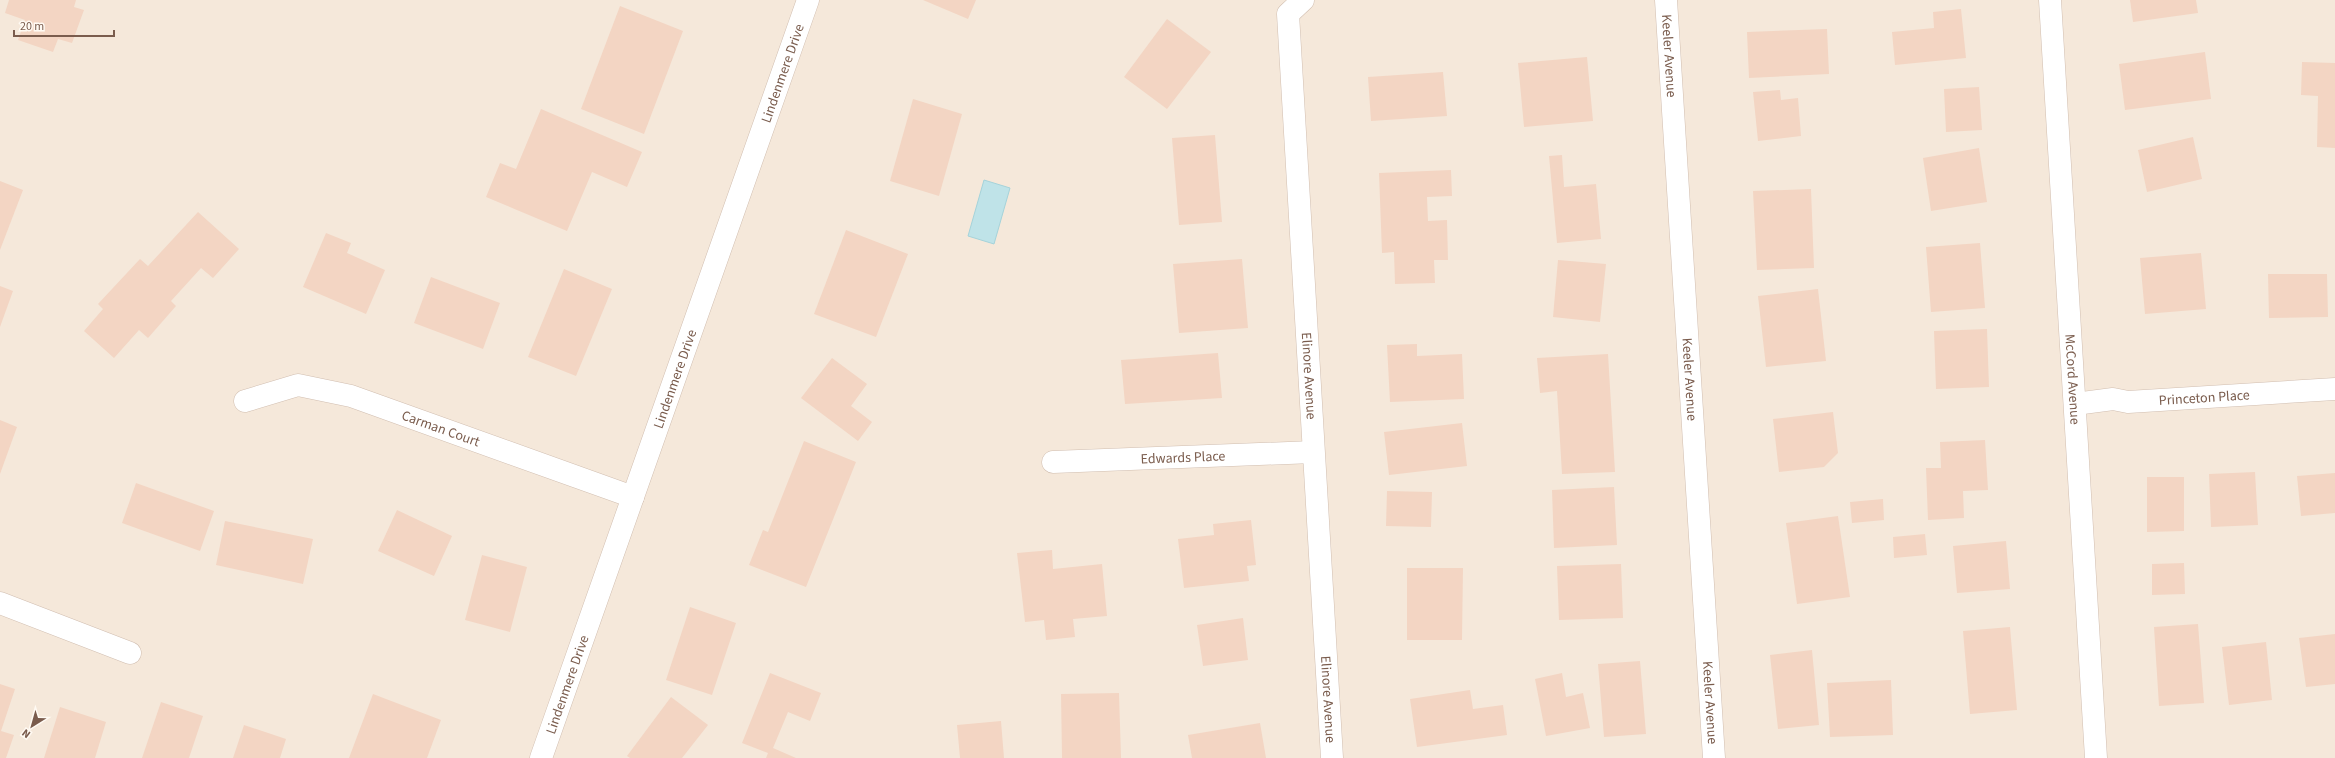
<svg xmlns="http://www.w3.org/2000/svg" width="2335" height="758" font-family="'Source Sans 3',sans-serif">
<style>
.residential{fill:#f5e8da}
.water{fill:#bfe3e8;stroke:#a5d3da}
.building{fill:#f3d5c3}
.lines{fill:none;stroke-linecap:round;stroke-linejoin:round}
.minor-casing{stroke:#d1beb0;stroke-width:23}
.minor{stroke:#fff;stroke-width:22}
.labels{text-anchor:middle;stroke-width:3.5;stroke-linejoin:round;paint-order:stroke}
.street-label{font-size:14px;fill:#7a5c4d;stroke:#fffaf3}
</style>
<rect width="100%" height="100%" fill="#fdf6ec"/>
<rect class="residential" x="0" y="0" width="2335" height="758"/>
<path class="water" d="M 984,180 L 1010,188 L 994,244 L 968,236 Z"/>
<g class="building">
<path d="M 9,0 L 76,0 L 74,7 L 84,10 L 72,43 L 58,39 L 53,52 L 18,40 L 25,20 L 5,13 Z"/>
<path d="M 923,0 L 976,0 L 968,19 Z"/>
<path d="M 2130,0 L 2196,0 L 2198,13 L 2133,22 Z"/>
<path d="M 620,6 L 683,31 L 644,134 L 581,109 Z"/>
<path d="M 1961,9 L 1966,58 L 1895,65 L 1892,32 L 1934,28 L 1933,12 Z"/>
<path d="M 1167,19 L 1211,52 L 1167,109 L 1124,77 Z"/>
<path d="M 1827,29 L 1829,74 L 1749,78 L 1747,32 Z"/>
<path d="M 2205,52 L 2211,99 L 2125,110 L 2119,64 Z"/>
<path d="M 1587,57 L 1593,121 L 1524,127 L 1518,63 Z"/>
<path d="M 2302,62 L 2335,63 L 2335,148 L 2317,147 L 2318,96 L 2301,95 Z"/>
<path d="M 1443,72 L 1447,116 L 1371,121 L 1368,77 Z"/>
<path d="M 1979,87 L 1982,130 L 1946,132 L 1944,89 Z"/>
<path d="M 1780,90 L 1781,100 L 1798,98 L 1801,136 L 1758,141 L 1753,92 Z"/>
<path d="M 913,99 L 962,114 L 939,196 L 890,181 Z"/>
<path d="M 541,109 L 642,152 L 627,187 L 592,172 L 567,231 L 486,197 L 500,163 L 516,169 Z"/>
<path d="M 1215,135 L 1222,222 L 1179,225 L 1172,138 Z"/>
<path d="M 2193,137 L 2202,179 L 2147,192 L 2138,150 Z"/>
<path d="M 1979,148 L 1987,202 L 1931,211 L 1923,158 Z"/>
<path d="M 1562,155 L 1564,187 L 1596,184 L 1601,239 L 1557,243 L 1549,156 Z"/>
<path d="M 1451,170 L 1452,196 L 1427,197 L 1428,221 L 1447,220 L 1448,260 L 1434,260 L 1435,283 L 1395,284 L 1394,252 L 1382,253 L 1379,173 Z"/>
<path d="M 0,181 L 23,190 L 0,250 Z"/>
<path d="M 1811,189 L 1814,268 L 1757,270 L 1753,191 Z"/>
<path d="M 198,212 L 239,249 L 213,278 L 201,268 L 171,301 L 176,306 L 148,338 L 139,330 L 114,358 L 84,331 L 103,309 L 98,304 L 140,259 L 148,266 Z"/>
<path d="M 846,230 L 908,254 L 876,337 L 814,314 Z"/>
<path d="M 326,233 L 351,243 L 347,253 L 385,270 L 366,314 L 303,287 Z"/>
<path d="M 1980,243 L 1985,308 L 1931,312 L 1926,247 Z"/>
<path d="M 2201,253 L 2206,309 L 2145,314 L 2140,258 Z"/>
<path d="M 1242,259 L 1248,328 L 1179,333 L 1173,264 Z"/>
<path d="M 1558,260 L 1606,264 L 1600,322 L 1553,317 Z"/>
<path d="M 564,269 L 612,289 L 576,376 L 528,357 Z"/>
<path d="M 2268,274 L 2327,274 L 2328,317 L 2269,318 Z"/>
<path d="M 431,277 L 500,303 L 483,349 L 414,323 Z"/>
<path d="M 0,286 L 13,291 L 0,327 Z"/>
<path d="M 1818,289 L 1826,361 L 1766,367 L 1758,296 Z"/>
<path d="M 1987,329 L 1989,387 L 1936,389 L 1934,331 Z"/>
<path d="M 1417,344 L 1417,356 L 1462,354 L 1464,399 L 1390,402 L 1387,345 Z"/>
<path d="M 1218,353 L 1222,398 L 1125,404 L 1121,360 Z"/>
<path d="M 1608,354 L 1615,472 L 1562,474 L 1557,391 L 1540,393 L 1537,358 Z"/>
<path d="M 832,358 L 867,384 L 851,406 L 872,422 L 858,441 L 801,398 Z"/>
<path d="M 1833,412 L 1838,453 L 1824,467 L 1779,472 L 1773,419 Z"/>
<path d="M 0,420 L 17,427 L 0,474 Z"/>
<path d="M 1462,423 L 1467,466 L 1389,475 L 1384,432 Z"/>
<path d="M 1985,440 L 1988,490 L 1963,491 L 1964,518 L 1928,520 L 1926,468 L 1941,468 L 1940,442 Z"/>
<path d="M 804,441 L 856,462 L 806,587 L 749,565 L 763,530 L 768,532 Z"/>
<path d="M 2255,472 L 2258,525 L 2211,527 L 2209,474 Z"/>
<path d="M 2335,473 L 2335,513 L 2301,516 L 2297,476 Z"/>
<path d="M 2147,477 L 2184,477 L 2184,531 L 2147,532 Z"/>
<path d="M 136,483 L 214,511 L 200,551 L 122,523 Z"/>
<path d="M 1614,487 L 1617,545 L 1554,548 L 1552,490 Z"/>
<path d="M 1387,491 L 1432,492 L 1431,527 L 1386,526 Z"/>
<path d="M 1883,499 L 1884,520 L 1852,523 L 1850,502 Z"/>
<path d="M 397,510 L 452,536 L 434,576 L 378,551 Z"/>
<path d="M 1838,516 L 1850,597 L 1797,604 L 1786,523 Z"/>
<path d="M 1251,520 L 1256,565 L 1247,566 L 1249,581 L 1184,588 L 1178,539 L 1214,535 L 1213,524 Z"/>
<path d="M 225,521 L 313,539 L 303,584 L 216,565 Z"/>
<path d="M 1925,534 L 1927,555 L 1894,558 L 1893,537 Z"/>
<path d="M 2006,541 L 2010,589 L 1957,593 L 1953,546 Z"/>
<path d="M 1052,550 L 1053,569 L 1102,564 L 1107,616 L 1073,619 L 1075,637 L 1046,640 L 1044,620 L 1025,622 L 1017,553 Z"/>
<path d="M 482,555 L 527,567 L 510,632 L 465,620 Z"/>
<path d="M 2184,563 L 2185,594 L 2152,595 L 2152,564 Z"/>
<path d="M 1621,564 L 1623,618 L 1559,620 L 1557,566 Z"/>
<path d="M 1407,568 L 1463,568 L 1462,640 L 1407,640 Z"/>
<path d="M 690,607 L 736,623 L 712,695 L 666,680 Z"/>
<path d="M 1243,618 L 1248,660 L 1203,666 L 1197,625 Z"/>
<path d="M 2198,624 L 2204,703 L 2159,706 L 2154,627 Z"/>
<path d="M 2010,627 L 2017,710 L 1970,714 L 1963,631 Z"/>
<path d="M 2335,634 L 2335,684 L 2306,687 L 2299,638 Z"/>
<path d="M 2266,642 L 2272,700 L 2229,705 L 2222,647 Z"/>
<path d="M 1812,650 L 1819,725 L 1778,729 L 1770,655 Z"/>
<path d="M 1640,661 L 1646,734 L 1604,737 L 1598,664 Z"/>
<path d="M 770,673 L 821,693 L 810,721 L 788,712 L 773,748 L 796,758 L 766,758 L 768,753 L 742,743 Z"/>
<path d="M 1562,673 L 1566,697 L 1583,693 L 1590,728 L 1546,736 L 1535,679 Z"/>
<path d="M 1891,680 L 1893,735 L 1830,737 L 1827,683 Z"/>
<path d="M 0,684 L 15,689 L 1,731 L 14,735 L 6,758 L 0,758 Z"/>
<path d="M 1470,690 L 1473,709 L 1503,705 L 1507,735 L 1417,747 L 1410,699 Z"/>
<path d="M 1119,693 L 1121,758 L 1062,758 L 1061,694 Z"/>
<path d="M 373,694 L 441,720 L 427,758 L 349,758 Z"/>
<path d="M 671,697 L 708,725 L 682,758 L 630,758 L 627,756 Z"/>
<path d="M 161,702 L 203,716 L 189,758 L 142,758 Z"/>
<path d="M 60,707 L 106,722 L 95,758 L 44,758 Z"/>
<path d="M 1001,721 L 1004,758 L 960,758 L 957,725 Z"/>
<path d="M 1260,723 L 1266,758 L 1192,758 L 1188,735 Z"/>
<path d="M 244,725 L 286,739 L 280,758 L 233,758 Z"/>
</g>
<g class="lines">
<defs>
<g id="minor">
<path id="s1" d="M 1303,0 L 1288,14 L 1332,758"/>
<path id="s2" d="M 1666,0 L 1714,758"/>
<path id="s3" d="M 2050,0 L 2096,758"/>
<path id="s4" d="M 245,401 L 298,385 L 351,396 L 633,497"/>
<path id="s5" d="M 2075,404 L 2113,399 L 2128,402 L 2335,389"/>
<path id="s6" d="M 1053,462 L 1313,452"/>
<path d="M 0,603 L 130,653"/>
<path id="s7" d="M 541,758 L 808,0"/>
</g>
</defs>
<use href="#minor" class="minor-casing"/>
<use href="#minor" class="minor"/>
</g>
<g class="labels">
<g class="street-label">
<text dy="5" stroke="none"><textPath href="#s2" startOffset="56">Keeler Avenue</textPath></text>
<text dy="5" stroke="none"><textPath href="#s7" startOffset="726">Lindenmere Drive</textPath></text>
<text dy="5" stroke="none"><textPath href="#s1" startOffset="383">Elinore Avenue</textPath></text>
<text dy="5" stroke="none"><textPath href="#s7" startOffset="402">Lindenmere Drive</textPath></text>
<text dy="5" stroke="none"><textPath href="#s2" startOffset="380">Keeler Avenue</textPath></text>
<text dy="5" stroke="none"><textPath href="#s3" startOffset="380">McCord Avenue</textPath></text>
<text dy="5" stroke="none"><textPath href="#s5" startOffset="130">Princeton Place</textPath></text>
<text dy="5" stroke="none"><textPath href="#s4" startOffset="205">Carman Court</textPath></text>
<text dy="5" stroke="none"><textPath href="#s6" startOffset="130">Edwards Place</textPath></text>
<text dy="5" stroke="none"><textPath href="#s7" startOffset="78">Lindenmere Drive</textPath></text>
<text dy="5" stroke="none"><textPath href="#s1" startOffset="707">Elinore Avenue</textPath></text>
<text dy="5" stroke="none"><textPath href="#s2" startOffset="704">Keeler Avenue</textPath></text>
</g>
</g>
<g transform="translate(32 726) rotate(217)" stroke="#fffaf3" stroke-width="3" paint-order="stroke">
<path d="M0-3L7 15L0 10L-7 15Z" fill="#7a5c4d"/>
<text y="-6" font-size="11" font-weight="bold" text-anchor="middle" fill="#7a5c4d">N</text>
</g>
<path d="M14 30v6h100v-6" fill="none" stroke="#7a5c4d" stroke-width="2"/>
<text x="20" y="30" font-size="12" fill="#7a5c4d" stroke="#fffaf3" stroke-width="3" paint-order="stroke">20 m</text>
</svg>
